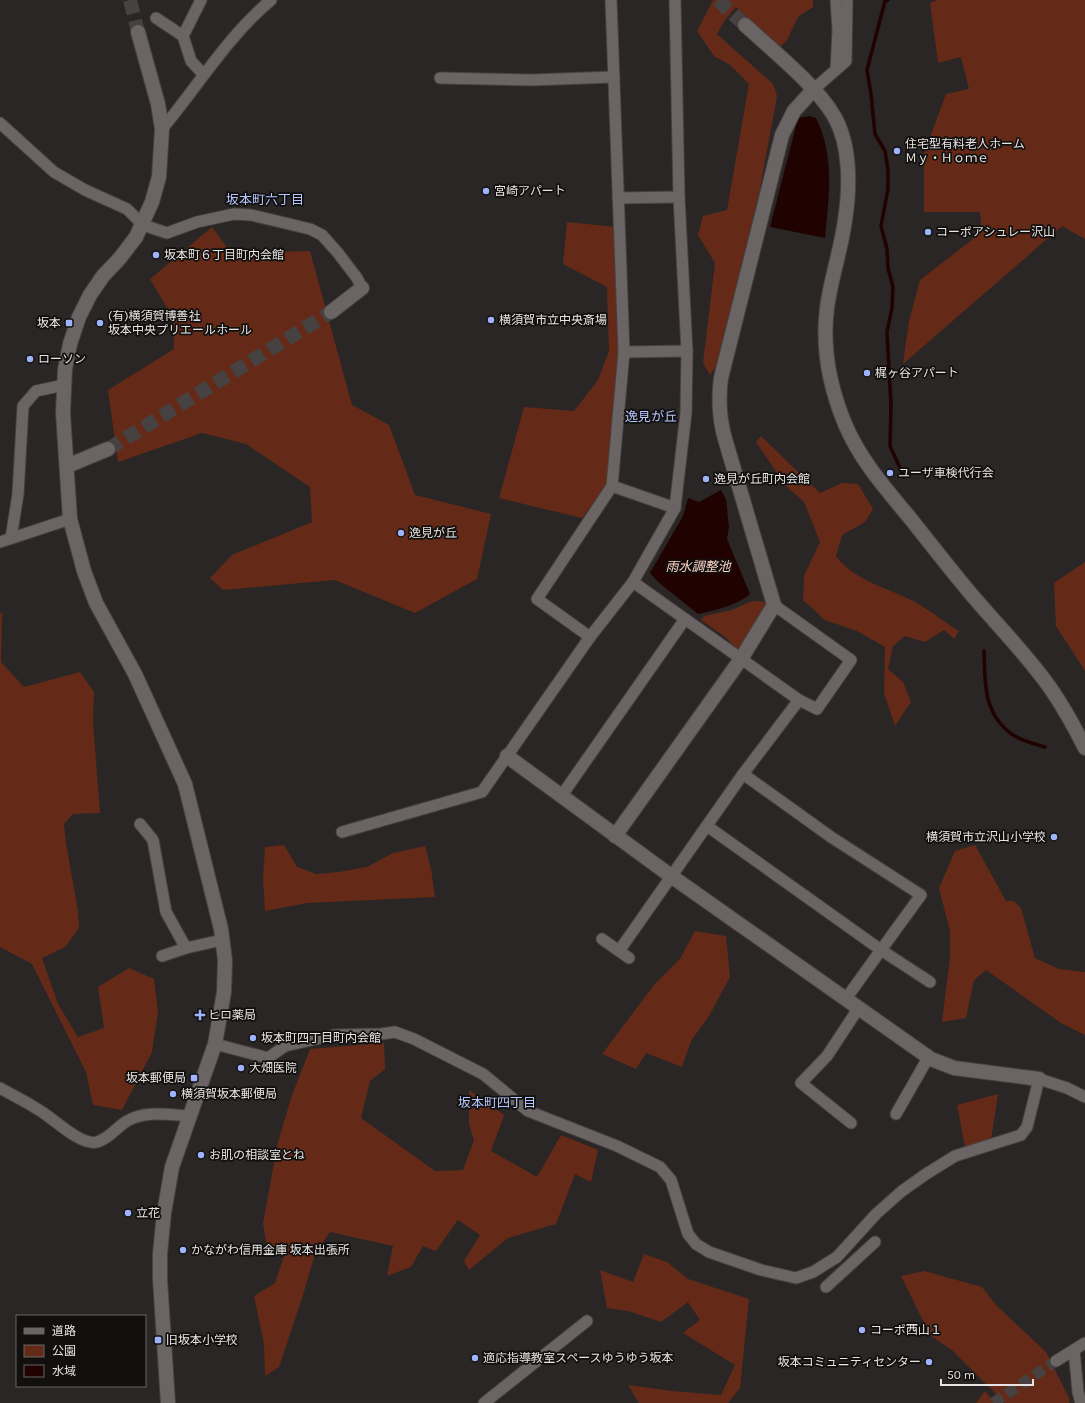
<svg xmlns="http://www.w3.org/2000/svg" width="1085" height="1403" font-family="Karla,'Noto Sans JP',sans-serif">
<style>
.green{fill:#642a17}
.water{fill:#200200}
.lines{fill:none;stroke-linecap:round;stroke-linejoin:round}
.stream{stroke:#200200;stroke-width:3.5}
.minor-tunnel{stroke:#464242;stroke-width:11;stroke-dasharray:11 5.5;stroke-linecap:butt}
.tertiary-tunnel{stroke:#464242;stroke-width:14;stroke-dasharray:14 7;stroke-linecap:butt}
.minor-casing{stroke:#464241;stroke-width:13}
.tertiary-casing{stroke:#464241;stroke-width:16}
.minor{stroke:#6a6564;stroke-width:11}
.tertiary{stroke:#6a6564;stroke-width:14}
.poi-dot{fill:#9fb3fd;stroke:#11100f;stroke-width:1.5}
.labels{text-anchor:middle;stroke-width:3.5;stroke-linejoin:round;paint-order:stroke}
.poi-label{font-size:12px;fill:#e7e4e3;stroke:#11100f;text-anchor:start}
.neighbourhood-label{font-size:13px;fill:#b5c5fd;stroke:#11100f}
.water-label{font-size:13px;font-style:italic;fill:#fbd1c3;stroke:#11100f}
</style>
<rect width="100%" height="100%" fill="#2a2625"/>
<g class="green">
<path d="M 713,0 L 813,0 L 813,7 L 798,17 L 787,40 L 779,48 L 736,7 L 724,21 L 717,34 L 773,84 L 777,96 L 760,189 L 717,365 L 710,375 L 703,363 L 715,263 L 698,235 L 703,216 L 727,210 L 749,84 L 730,65 L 714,56 L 697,31 Z"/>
<path d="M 937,0 L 1085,0 L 1085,239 L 1062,226 L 903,364 L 909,321 L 920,280 L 982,232 L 980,212 L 924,212 L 924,153 L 946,94 L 969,89 L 961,57 L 938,63 L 930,3 Z"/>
<path d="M 567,222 L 616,227 L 619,334 L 617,384 L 607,485 L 582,518 L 499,498 L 524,407 L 574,411 L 598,380 L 609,351 L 607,287 L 563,264 Z"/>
<path d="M 212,227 L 231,253 L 310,251 L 352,405 L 389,425 L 415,495 L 491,514 L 477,579 L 415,613 L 335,580 L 223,590 L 210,578 L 232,555 L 312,522 L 310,487 L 246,444 L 202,433 L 118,462 L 108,390 L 174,349 L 173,318 L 150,279 Z"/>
<path d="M 761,436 L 820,493 L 842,483 L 858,484 L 873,509 L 865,522 L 842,535 L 836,556 C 854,581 889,588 915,602 C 930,610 944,622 959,631 L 954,639 L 944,630 L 925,642 L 905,636 L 893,646 L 888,669 L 903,682 L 911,702 L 895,726 L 884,693 L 885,647 L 857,631 L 825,620 L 803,600 L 804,576 L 820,542 L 804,502 L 786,486 L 756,442 Z"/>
<path d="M 1085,562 L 1085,671 L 1056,626 L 1054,583 Z"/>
<path d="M 752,601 L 766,602 L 764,616 L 740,652 L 725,637 L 701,620 L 704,616 L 732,610 Z"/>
<path d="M 2,612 L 1,662 L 24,687 L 80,672 L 94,692 L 93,722 L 100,813 L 73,814 L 64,824 L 66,843 L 78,911 L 79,928 L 65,947 L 42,958 L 58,1004 L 78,1037 L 104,1028 L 98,987 L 129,968 L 154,979 L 158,1012 L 152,1052 L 122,1110 L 93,1105 L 86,1072 L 32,964 L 0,947 L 0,614 Z"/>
<path d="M 284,845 L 297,867 L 316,874 L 339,872 L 367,867 L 393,853 L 425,846 L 431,869 L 435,897 L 307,903 L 265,911 L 263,877 L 265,847 Z"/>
<path d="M 975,845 L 1006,901 L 1014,901 L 1021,908 L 1035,958 L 1059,969 L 1085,972 L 1085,1035 L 1061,1023 L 986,970 L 974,980 L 966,1018 L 942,1022 L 950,957 L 950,931 L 939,888 L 955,851 Z"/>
<path d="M 695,931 L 726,936 L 730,977 L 709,1016 L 691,1041 L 682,1067 L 646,1053 L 636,1069 L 602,1054 L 654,985 L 680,959 Z"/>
<path d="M 384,1043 L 385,1069 L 370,1081 L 361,1118 L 435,1171 L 463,1170 L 474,1140 L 469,1124 L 469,1090 L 504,1115 L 491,1151 L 537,1177 L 561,1135 L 598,1150 L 591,1182 L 575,1174 L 556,1224 L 508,1238 L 469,1270 L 464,1261 L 480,1235 L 458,1220 L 436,1251 L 423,1246 L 411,1267 L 387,1276 L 393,1246 L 330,1232 L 315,1254 L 303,1295 L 279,1367 L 265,1376 L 264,1344 L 254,1296 L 275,1283 L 287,1247 L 267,1249 L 263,1223 L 278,1142 L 291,1098 L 310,1049 Z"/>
<path d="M 998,1094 L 991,1140 L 965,1147 L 957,1105 Z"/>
<path d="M 644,1254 L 667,1262 L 688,1279 L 749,1299 L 740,1388 L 728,1403 L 639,1403 L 628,1385 L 672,1391 L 721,1395 L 735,1365 L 683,1333 L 700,1320 L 688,1302 L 661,1322 L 628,1311 L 607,1308 L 600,1270 L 633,1282 Z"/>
<path d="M 924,1271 L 982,1287 L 997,1306 L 1046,1352 L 1070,1400 L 1069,1403 L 1005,1403 L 953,1351 L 930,1335 L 901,1276 Z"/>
<path d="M 985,1391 L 995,1403 L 976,1403 Z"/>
</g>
<g class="water">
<path d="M 809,116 L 816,118 C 835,156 829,198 825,238 L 770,227 L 798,118 Z"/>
<path d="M 721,490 L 726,499 L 729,527 L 727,539 L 750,594 C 736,606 716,610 698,614 L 658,582 L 650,573 L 683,516 L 688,498 L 699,502 Z"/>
</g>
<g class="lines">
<g class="stream">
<path d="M 888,0 L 885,1 L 867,70 L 871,94 L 875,134 L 885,151 L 888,170 L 888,189 L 881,226 L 887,249 L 888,268 L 893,287 L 892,308 L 887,332 L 891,405 L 890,446 L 904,477"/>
<path d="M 984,651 C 985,683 983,714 1013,735 C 1022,741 1035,744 1045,747"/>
</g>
<path class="minor-tunnel" d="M 993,1403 L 1056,1361"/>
<g class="tertiary-tunnel">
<path d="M 130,0 L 138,32"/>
<path d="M 718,0 L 745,25"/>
<path d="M 108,449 L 331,312"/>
</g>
<defs>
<g id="minor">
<path d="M 156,18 L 183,36 L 191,61 L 203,74"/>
<path d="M 183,36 L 201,0"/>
<path d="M 836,69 L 838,30 L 836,0"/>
<path d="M 440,78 L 531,80 L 614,77"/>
<path d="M 814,89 L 846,61 L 847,0"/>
<path d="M 0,123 L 54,172 L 85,190 L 127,209 L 143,225 L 167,233 L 197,222 L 234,214 L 251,215 L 310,229 L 322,235 L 338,253 L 357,278 L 362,288"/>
<path d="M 162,129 C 198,86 227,37 271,0"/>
<path d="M 618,198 L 679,197"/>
<path d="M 624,352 L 687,351"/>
<path d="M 612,486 L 675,508"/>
<path d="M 11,538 L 18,494 L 23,406 L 36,391 L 64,385"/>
<path d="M 0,542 L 70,519"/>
<path d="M 633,582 L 799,700 L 817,709 L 851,660 L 774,605"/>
<path d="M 590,637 L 537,599 L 612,486 L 624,352 L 611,0"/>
<path d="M 743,774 L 831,837 L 921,895 L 881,950 L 930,982"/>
<path d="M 562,795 L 685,619"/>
<path d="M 140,824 L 153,840 L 166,912 L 186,948"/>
<path d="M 707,826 L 881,950 L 845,1000"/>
<path d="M 342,832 L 482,792 L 590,637 L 633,582 L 675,508 L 686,413 L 687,351 L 679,197 L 675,0"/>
<path d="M 602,939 L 629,958"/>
<path d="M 619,951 L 743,774 L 799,700"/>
<path d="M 162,956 L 186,948 L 222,940"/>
<path d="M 215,1044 L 268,1058 L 285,1046 L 334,1035 L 381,1034 L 395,1032 L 414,1039 L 483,1074 L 528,1111 L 617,1146 L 660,1167 L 671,1180 L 688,1234 L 696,1244 L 709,1252 L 761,1270 L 796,1278 L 813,1272 L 837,1257 L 876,1214 L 902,1191 L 926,1174 L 955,1156 L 1021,1135 L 1027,1127 L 1039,1079 L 1067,1088 L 1085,1097"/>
<path d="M 0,1088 C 14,1096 29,1103 42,1112 C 55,1120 81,1146 97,1142 C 109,1139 117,1127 127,1121 C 145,1110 169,1115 190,1116"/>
<path d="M 896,1114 L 928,1058"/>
<path d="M 851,1123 L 801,1083 L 827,1056 L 858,1009"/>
<path d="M 826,1287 L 875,1242"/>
<path d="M 1074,1350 L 1078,1392 L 1081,1403"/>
<path d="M 1056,1361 L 1085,1343"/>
<path d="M 484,1403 L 587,1321"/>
</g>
<g id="tertiary">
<path d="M 745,25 C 772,50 816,85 834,116 C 851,145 850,188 845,220 C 841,250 831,278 827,308 C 822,347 830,388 845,424 C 860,460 886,489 910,518 C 929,542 947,565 966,588 C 994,622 1026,653 1051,689 C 1064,708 1075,728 1085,748"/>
<path d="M 138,32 L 158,104 L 162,129 L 159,177 L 152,202 L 136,237 L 120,258 L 103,276 L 90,295 L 79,317 L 70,344 L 65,369 L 63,413 L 70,519 L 84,571 L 96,603 L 135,674 L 185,784 L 221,929 L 225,960 L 224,992 L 215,1044 L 172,1167 L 164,1213 L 160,1254 L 160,1279 L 168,1403"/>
<path d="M 331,312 L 362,288"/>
<path d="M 67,466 L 108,449"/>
<path d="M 507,756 L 671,876 L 931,1059 L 954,1068 L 1039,1079"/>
<path d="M 615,836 L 741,659 L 774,605 L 725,439 C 719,418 718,400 721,378 L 782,135 L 794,111 L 814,89"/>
</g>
</defs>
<use href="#minor" class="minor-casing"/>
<use href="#tertiary" class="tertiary-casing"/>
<use href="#minor" class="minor"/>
<use href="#tertiary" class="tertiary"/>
</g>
<g class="poi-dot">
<circle cx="897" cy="151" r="4"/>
<circle cx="486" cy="191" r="4"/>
<circle cx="928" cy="232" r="4"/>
<circle cx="156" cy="255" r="4"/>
<circle cx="491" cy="320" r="4"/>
<rect x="65" y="319" width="8" height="8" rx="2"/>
<circle cx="100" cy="323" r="4"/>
<circle cx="30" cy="359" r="4"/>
<circle cx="867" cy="373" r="4"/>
<circle cx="890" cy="473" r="4"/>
<circle cx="706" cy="479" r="4"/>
<circle cx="401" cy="533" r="4"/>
<circle cx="1054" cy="837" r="4"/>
<path d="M198 1009h4v4h4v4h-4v4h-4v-4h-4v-4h4z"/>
<circle cx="253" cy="1038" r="4"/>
<circle cx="241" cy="1068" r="4"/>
<rect x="190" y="1074" width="8" height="8" rx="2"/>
<circle cx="173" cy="1094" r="4"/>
<circle cx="201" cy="1155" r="4"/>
<circle cx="128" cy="1213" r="4"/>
<circle cx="183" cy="1250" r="4"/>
<circle cx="862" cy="1330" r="4"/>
<rect x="154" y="1336" width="8" height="8" rx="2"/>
<circle cx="475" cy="1358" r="4"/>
<circle cx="929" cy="1362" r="4"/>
</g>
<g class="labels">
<g class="poi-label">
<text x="905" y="148">住宅型有料老人ホーム<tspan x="905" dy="14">Ｍｙ・Ｈｏｍｅ</tspan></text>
<text x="494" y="195">宮崎アパート</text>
<text x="936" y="236">コーポアシュレー沢山</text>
<text x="164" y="259">坂本町６丁目町内会館</text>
<text x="108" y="320">(有)横須賀博善社<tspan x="108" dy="14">坂本中央プリエールホール</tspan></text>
<text x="499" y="324">横須賀市立中央斎場</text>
<text x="61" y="327" text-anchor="end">坂本</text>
<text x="38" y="363">ローソン</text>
<text x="875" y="377">梶ヶ谷アパート</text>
<text x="898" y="477">ユーザ車検代行会</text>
<text x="714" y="483">逸見が丘町内会館</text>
<text x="409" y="537">逸見が丘</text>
<text x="1046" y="841" text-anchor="end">横須賀市立沢山小学校</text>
<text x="208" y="1019">ヒロ薬局</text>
<text x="261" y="1042">坂本町四丁目町内会館</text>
<text x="249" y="1072">大畑医院</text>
<text x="186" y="1082" text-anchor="end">坂本郵便局</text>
<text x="181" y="1098">横須賀坂本郵便局</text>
<text x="209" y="1159">お肌の相談室とね</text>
<text x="136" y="1217">立花</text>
<text x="191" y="1254">かながわ信用金庫 坂本出張所</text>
<text x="870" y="1334">コーポ西山１</text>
<text x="166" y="1344">旧坂本小学校</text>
<text x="483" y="1362">適応指導教室スペースゆうゆう坂本</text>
<text x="921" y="1366" text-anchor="end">坂本コミュニティセンター</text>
</g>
<g class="neighbourhood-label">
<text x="265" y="204">坂本町六丁目</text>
<text x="651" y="421">逸見が丘</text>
<text x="497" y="1107">坂本町四丁目</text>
</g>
<g class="water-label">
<text x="698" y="571">雨水調整池</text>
</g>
</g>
<rect x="16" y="1315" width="130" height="72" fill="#11100f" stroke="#676564"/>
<rect x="24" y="1328" width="20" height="6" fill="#6a6564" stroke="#676564"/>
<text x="52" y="1335" font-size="12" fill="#e7e4e3">道路</text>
<rect x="24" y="1345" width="20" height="12" fill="#642a17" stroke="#676564"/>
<text x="52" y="1355" font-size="12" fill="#e7e4e3">公園</text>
<rect x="24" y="1365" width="20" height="12" fill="#200200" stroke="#676564"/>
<text x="52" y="1375" font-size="12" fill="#e7e4e3">水域</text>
<path d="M941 1379v6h92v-6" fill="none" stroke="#e7e4e3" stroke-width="2"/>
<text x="947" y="1379" font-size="12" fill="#e7e4e3" stroke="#11100f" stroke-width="3" paint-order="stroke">50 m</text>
</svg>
